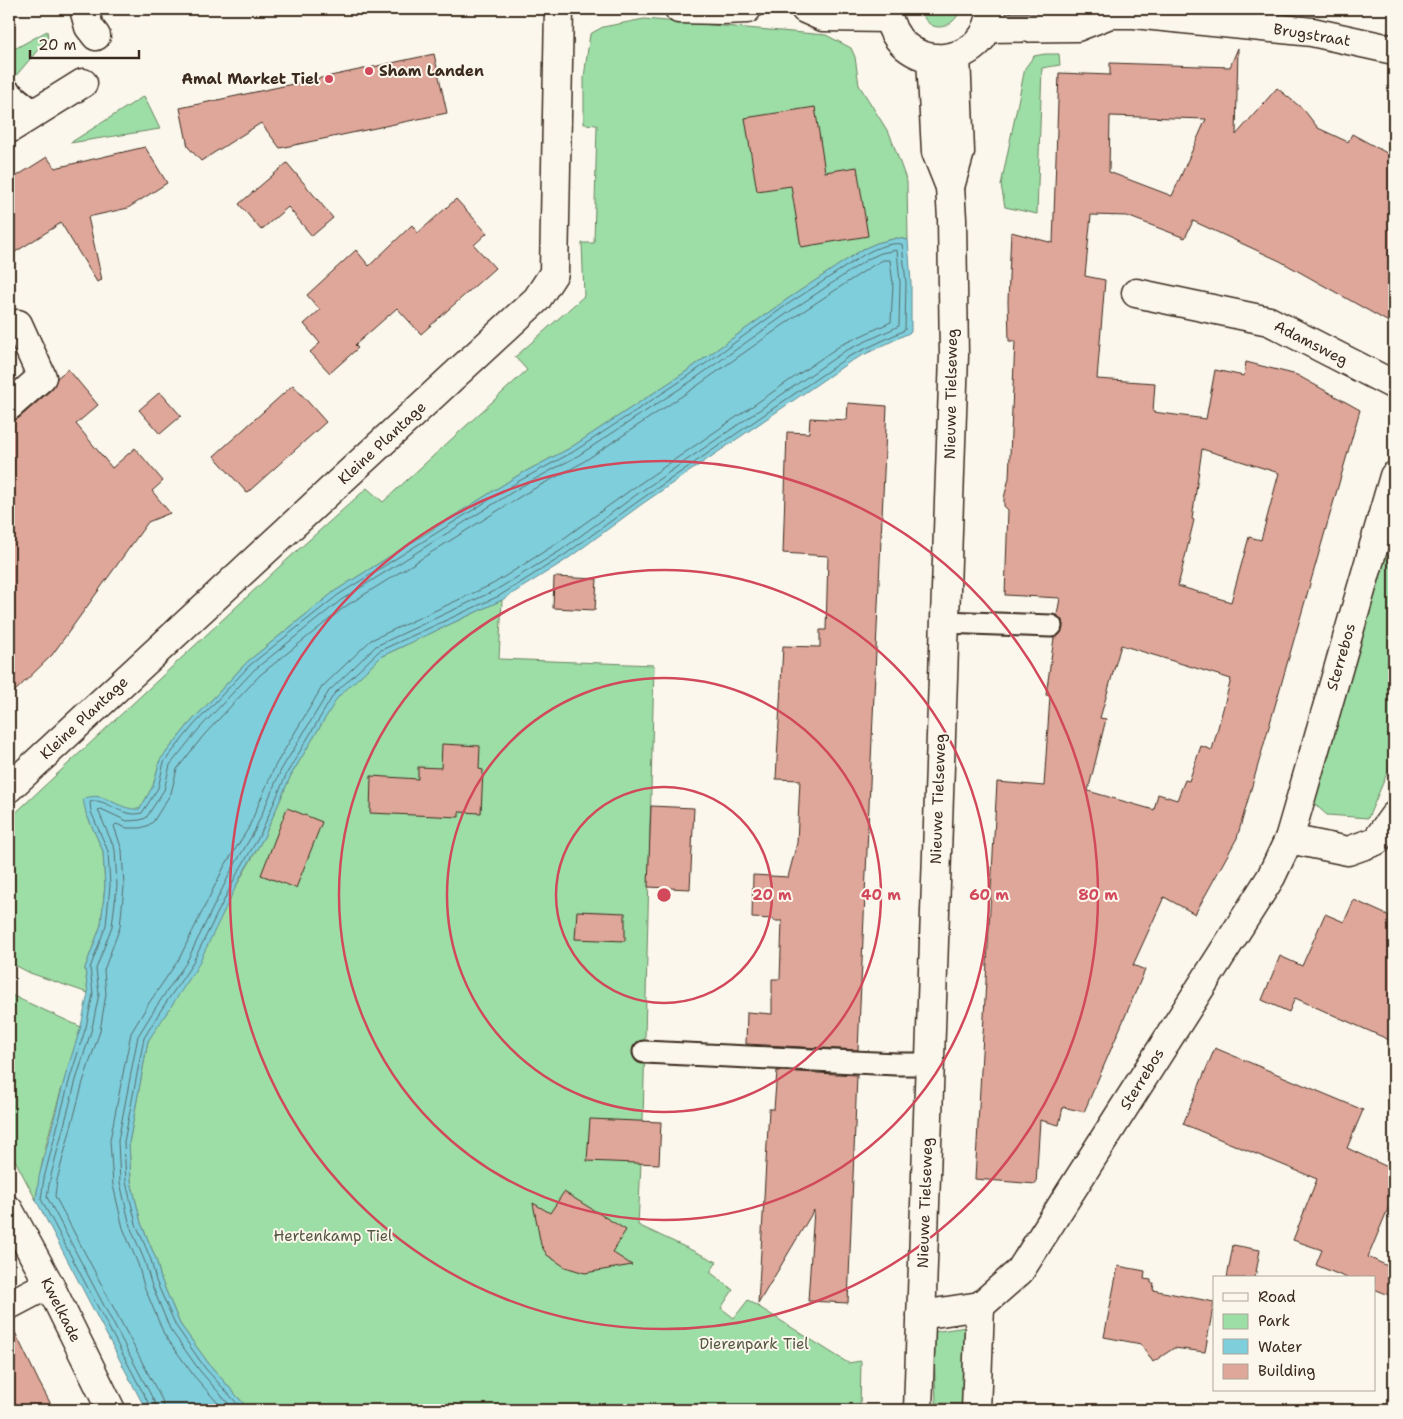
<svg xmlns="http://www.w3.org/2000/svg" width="1403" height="1419" font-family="'Shantell Sans',sans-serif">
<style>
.green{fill:#9ddda6;stroke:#6c8462}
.water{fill:#7fcedc;stroke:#648c90}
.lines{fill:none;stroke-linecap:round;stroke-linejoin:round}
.shore{stroke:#566c6a;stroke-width:1}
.building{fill:#dfa79a;stroke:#3b2a1e;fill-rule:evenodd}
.lane-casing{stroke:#3b2a1e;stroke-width:25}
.street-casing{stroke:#3b2a1e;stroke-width:31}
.secondary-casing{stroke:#3b2a1e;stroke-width:31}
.lane{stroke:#fbf7ec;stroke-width:21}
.street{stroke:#fbf7ec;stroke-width:28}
.secondary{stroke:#fbf7ec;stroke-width:28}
.ring{fill:none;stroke:#d1495b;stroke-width:2.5}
.poi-dot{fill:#d1495b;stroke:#fbf7ec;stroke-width:2}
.labels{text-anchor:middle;stroke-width:4;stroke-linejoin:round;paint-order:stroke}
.street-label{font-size:15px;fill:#3b2a1e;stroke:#fbf7ec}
.poi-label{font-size:15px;font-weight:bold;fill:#3b2a1e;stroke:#fbf7ec;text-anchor:start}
.park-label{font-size:15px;fill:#545740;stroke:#fbf7ec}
.centre{fill:#d1495b;stroke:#fbf7ec;stroke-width:2.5}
.ring-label{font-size:15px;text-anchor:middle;font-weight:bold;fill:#d1495b;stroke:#fbf7ec;stroke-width:4;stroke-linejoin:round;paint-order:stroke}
</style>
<rect width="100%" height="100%" fill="#fbf7ec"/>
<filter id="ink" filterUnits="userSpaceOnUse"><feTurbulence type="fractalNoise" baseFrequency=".02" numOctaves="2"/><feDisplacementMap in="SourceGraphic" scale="10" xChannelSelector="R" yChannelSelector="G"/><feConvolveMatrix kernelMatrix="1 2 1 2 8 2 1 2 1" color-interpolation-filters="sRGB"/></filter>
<g filter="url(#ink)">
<g class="green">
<path d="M 921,9 L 961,9 C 952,32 926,34 921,9 Z"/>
<path d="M 644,19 L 826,35 L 851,48 L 855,57 L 859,85 L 890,135 L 907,182 L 908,240 L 897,238 L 877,243 L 863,249 L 786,300 L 684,373 L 570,448 L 517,476 L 335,591 L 247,662 L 190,723 L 160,760 L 153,786 L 140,809 L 129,810 L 99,796 L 86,813 L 103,851 L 105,886 L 101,925 L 85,968 L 88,993 L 30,973 L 9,962 L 9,819 L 279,567 L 367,488 L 383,502 L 527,370 L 515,357 L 584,296 L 582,243 L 594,243 L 597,125 L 584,124 L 584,77 L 590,34 L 603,27 Z"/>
<path d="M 47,31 L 48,38 L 14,78 L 9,68 L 9,52 Z"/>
<path d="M 1045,54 L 1059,54 L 1060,65 L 1042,68 L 1037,214 L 1005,207 L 1001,185 L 1025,68 L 1034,56 Z"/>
<path d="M 144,96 L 160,129 L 70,143 Z"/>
<path d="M 1394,526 L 1394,757 L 1368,818 L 1327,815 L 1311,801 L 1378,573 Z"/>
<path d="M 502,600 L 499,659 L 654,665 L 643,1121 L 638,1225 L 717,1262 L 710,1272 L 733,1290 L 721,1308 L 734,1318 L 748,1300 L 848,1363 L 861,1361 L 860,1410 L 249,1410 L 209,1364 L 180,1324 L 161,1279 L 156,1259 L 141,1223 L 131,1181 L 129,1143 L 148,1041 L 264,837 L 291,775 L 338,696 L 382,656 Z"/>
<path d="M 9,994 L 81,1027 C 64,1082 43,1142 36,1200 L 9,1149 Z"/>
<path d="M 966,1327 L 965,1404 L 936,1403 L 933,1332 Z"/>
</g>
<path class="water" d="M 897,238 L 908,240 L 911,283 L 911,332 L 851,361 L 642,504 L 566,560 L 502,600 L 382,656 L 338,697 L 291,775 L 264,837 L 241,876 L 196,969 L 148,1041 L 129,1143 L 131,1181 L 141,1223 L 156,1259 L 161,1279 L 180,1324 L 209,1364 L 249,1410 L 146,1410 L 36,1200 L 39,1177 L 65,1077 L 81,1026 L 88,993 L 85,968 L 101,925 L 105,886 L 103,851 L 86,813 L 83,799 C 106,789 116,811 140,809 L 153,786 L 160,760 L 190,723 L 247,662 L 335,591 L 517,476 L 570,448 L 684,373 L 786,300 L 863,249 L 877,243 Z"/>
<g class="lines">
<g class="shore">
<path d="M 150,1410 L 150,1406 L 41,1199 L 44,1178 L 70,1078 L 86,1027 L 93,994 L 90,968 L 106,925 L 110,886 L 108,851 L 91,812 L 90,802 C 105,796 121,819 142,813 L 158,788 L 164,762 L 193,726 L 250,665 L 338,595 L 519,481 L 573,452 L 687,377 L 788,304 L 865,254 C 876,248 890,242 902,244 L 906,283 L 905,330 L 848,357 L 640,500 L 563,556 L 499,596 L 379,651 L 334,694 L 287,773 L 260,835 L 237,874 L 191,966 L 161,1010 L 144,1038 L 124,1142 L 126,1182 L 136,1224 L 151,1260 L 156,1281 L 176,1326 L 205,1368 L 243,1410"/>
<path d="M 156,1410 L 155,1403 L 47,1197 L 50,1179 L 76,1080 L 92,1028 L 99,994 L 96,969 L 112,926 L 117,886 L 115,850 L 98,810 L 101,809 L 127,821 L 140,820 L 146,818 L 164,790 L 170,765 L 198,730 L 254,670 L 341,600 L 522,486 L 576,457 L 690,382 L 792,310 L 868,259 L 881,253 L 897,250 L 900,283 L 899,326 L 845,351 L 636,495 L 560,551 L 496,590 L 376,646 L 329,691 L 281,770 L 254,832 L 231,871 L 186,963 L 156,1007 L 138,1036 L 118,1141 L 120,1182 L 130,1226 L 145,1262 L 151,1283 L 170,1329 L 200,1371 L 234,1410"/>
<path d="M 164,1410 L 162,1400 L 55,1196 L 57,1180 L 83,1082 L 100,1031 L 106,994 L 104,970 L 120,927 L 124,887 L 122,850 L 114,826 L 116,824 L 127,828 L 140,828 L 147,826 L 153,822 L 171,793 L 177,769 L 204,735 L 260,675 L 346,606 L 526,493 L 580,464 L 694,388 L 796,316 L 872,266 L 883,260 L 890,260 L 893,284 L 891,322 L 841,345 L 632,489 L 556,544 L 493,584 L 371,640 L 322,687 L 275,766 L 248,829 L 224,867 L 179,959 L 149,1003 L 131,1033 L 110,1140 L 113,1185 L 123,1228 L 138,1264 L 144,1286 L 164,1334 L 194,1376 L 224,1410"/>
</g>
</g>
<g class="building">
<path d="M 1238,48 L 1236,135 L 1277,88 L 1304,110 L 1318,128 L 1348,142 L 1352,134 L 1394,157 L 1394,325 L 1280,261 L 1193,221 L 1185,238 L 1127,216 L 1091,215 L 1085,276 L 1105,280 L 1097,379 L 1155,383 L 1153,412 L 1206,419 L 1215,370 L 1244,376 L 1246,362 L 1297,375 L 1360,410 L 1237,838 L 1195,914 L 1164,897 L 1133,965 L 1145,970 L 1084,1112 L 1063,1107 L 1059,1125 L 1040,1120 L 1036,1184 L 975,1179 L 997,782 L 1044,786 L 1050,696 L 1046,695 L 1054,638 L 1061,633 L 1063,626 L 1062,620 L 1057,615 L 1060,598 L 1005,595 L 1008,510 L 1004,506 L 1004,498 L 1009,478 L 1015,341 L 1009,341 L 1008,301 L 1011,232 L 1053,243 L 1059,73 L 1110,75 L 1110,63 L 1230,67 ZM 1110,116 L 1206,119 L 1172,196 L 1109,172 ZM 1202,449 L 1279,473 L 1261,540 L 1249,537 L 1231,602 L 1178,586 L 1194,520 L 1192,519 ZM 1121,645 L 1231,679 L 1212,750 L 1201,746 L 1189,781 L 1185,780 L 1177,800 L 1158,794 L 1154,810 L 1088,791 L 1106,719 L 1100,718 Z"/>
<path d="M 434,54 L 447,113 L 280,148 L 261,123 L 201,161 L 188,147 L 180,108 Z"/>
<path d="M 815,107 L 825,172 L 857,167 L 868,236 L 801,247 L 791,186 L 757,191 L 745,118 Z"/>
<path d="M 145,147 L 167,183 L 128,208 L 88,217 L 102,280 L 97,282 L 61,223 L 9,256 L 9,181 L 47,157 L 55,168 Z"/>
<path d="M 287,163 L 333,218 L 312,236 L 288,207 L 261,230 L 239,204 Z"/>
<path d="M 456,199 L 487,233 L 474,245 L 495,268 L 421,334 L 397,308 L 355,345 L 358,348 L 330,373 L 310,352 L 320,343 L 304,324 L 320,310 L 307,295 L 356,250 L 369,266 L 412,225 L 418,233 Z"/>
<path d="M 68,369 L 98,405 L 76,424 L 112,468 L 135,448 L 163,481 L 152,491 L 170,513 L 148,522 L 52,655 L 9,697 L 9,421 L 19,418 L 52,389 L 57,378 Z"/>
<path d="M 293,385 L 326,422 L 247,493 L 214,456 Z"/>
<path d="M 160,392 L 181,416 L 160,434 L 139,410 Z"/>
<path d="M 848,403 L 887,406 L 858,1050 L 746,1044 L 747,1012 L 772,1014 L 772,979 L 780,979 L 782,921 L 774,921 L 774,919 L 752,918 L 753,875 L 788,877 L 797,843 L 800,780 L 776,779 L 783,646 L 820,647 L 820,630 L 826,630 L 828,556 L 783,553 L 787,432 L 809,433 L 810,418 L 847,420 Z"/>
<path d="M 554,577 L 597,579 L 595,610 L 553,608 Z"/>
<path d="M 442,744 L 480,746 L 479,769 L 483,770 L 481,813 L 459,812 L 459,817 L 370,813 L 371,776 L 418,779 L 418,767 L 441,768 Z"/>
<path d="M 651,806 L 694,808 L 690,889 L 648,887 Z"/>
<path d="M 287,808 L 322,822 L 296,888 L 261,875 Z"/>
<path d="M 1354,900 L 1394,918 L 1394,1042 L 1295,998 L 1289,1012 L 1262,1000 L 1280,956 L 1302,966 L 1325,914 L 1344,922 Z"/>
<path d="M 577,911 L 625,913 L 625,941 L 575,939 Z"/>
<path d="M 1215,1048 L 1363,1110 L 1347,1148 L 1394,1170 L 1394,1194 L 1368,1257 L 1394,1269 L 1394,1297 L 1374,1289 L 1374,1278 L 1347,1278 L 1316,1265 L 1322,1250 L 1293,1240 L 1317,1179 L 1183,1124 Z"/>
<path d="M 777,1071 L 857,1075 L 848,1303 L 808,1301 L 814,1210 L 758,1304 L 769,1109 L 774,1109 Z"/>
<path d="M 590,1119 L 661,1122 L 659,1164 L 587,1161 Z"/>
<path d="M 564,1192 L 626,1230 L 612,1252 L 632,1265 L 585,1273 L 565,1267 L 547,1255 L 541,1245 L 533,1203 L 550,1213 Z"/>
<path d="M 1233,1245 L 1260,1250 L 1255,1278 L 1227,1278 Z"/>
<path d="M 1118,1266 L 1145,1271 L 1144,1279 L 1151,1280 L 1151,1283 L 1154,1283 L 1153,1290 L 1214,1302 L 1205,1352 L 1174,1348 L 1153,1362 L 1141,1344 L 1104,1337 Z"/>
<path d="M 9,1320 L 39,1382 L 54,1410 L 9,1410 Z"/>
</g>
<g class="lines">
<defs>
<g id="lane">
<path d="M 9,91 L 35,112"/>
<path d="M 944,622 L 1051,626"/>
<path d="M 644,1052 L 896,1064 L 930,1064"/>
</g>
<g id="street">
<path d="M 84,9 L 89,27 L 96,36"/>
<path d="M 679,9 L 722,10 L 747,9"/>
<path d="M 805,9 L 823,17 L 888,18"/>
<path d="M 1099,9 L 1110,14 L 1134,14 L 1312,32 L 1394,50"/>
<path d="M 987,28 L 1077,27 L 1110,14"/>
<path d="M 9,129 L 83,83"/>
<path d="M 1136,293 L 1269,321 L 1394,385"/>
<path d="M 9,406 L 42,377 L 18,324"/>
<path d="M 1394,476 L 1289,839 L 1348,851 L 1376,841 L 1394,816"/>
<path d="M 9,788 L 537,299 L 554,273 L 559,9"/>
<path d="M 9,1210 L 49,1284 L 111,1410"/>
<path d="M 9,1305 L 49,1284"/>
<path d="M 921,1315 L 980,1306 L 1020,1271 L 1271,877 L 1289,839"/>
<path d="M 976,1410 L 980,1306"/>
</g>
<g id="secondary">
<path d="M 887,9 C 895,78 990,71 991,9"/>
<path d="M 950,187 L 960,152 L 956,56"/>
<path d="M 918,1410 L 954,355 L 952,219 L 950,187 L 936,152 L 931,58"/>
</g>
</defs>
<use href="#lane" class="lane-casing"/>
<use href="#street" class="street-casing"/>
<use href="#secondary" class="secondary-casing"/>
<use href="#lane" class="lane"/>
<use href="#street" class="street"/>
<use href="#secondary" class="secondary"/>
</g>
</g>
<g class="ring">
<circle cx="664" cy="895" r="108"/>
<circle cx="664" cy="895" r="217"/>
<circle cx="664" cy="895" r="325"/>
<circle cx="664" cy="895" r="434"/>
</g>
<g class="poi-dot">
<circle cx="369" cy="71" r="5"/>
<circle cx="329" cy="79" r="5"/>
</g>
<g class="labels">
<g class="street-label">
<text transform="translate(1312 35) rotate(9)" y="5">Brugstraat</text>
<text transform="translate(1311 343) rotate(27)" y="5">Adamsweg</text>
<text transform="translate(951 394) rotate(-89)" y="5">Nieuwe Tielseweg</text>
<text transform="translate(382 443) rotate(-43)" y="5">Kleine Plantage</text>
<text transform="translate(1341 657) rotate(-74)" y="5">Sterrebos</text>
<text transform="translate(84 718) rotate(-43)" y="5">Kleine Plantage</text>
<text transform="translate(938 799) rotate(-88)" y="5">Nieuwe Tielseweg</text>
<text transform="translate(1142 1079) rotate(-58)" y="5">Sterrebos</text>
<text transform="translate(925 1203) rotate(-88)" y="5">Nieuwe Tielseweg</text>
<text transform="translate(61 1310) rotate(63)" y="5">Kwelkade</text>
</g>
<g class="poi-label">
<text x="379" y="76">Sham Landen</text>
<text x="319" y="84" text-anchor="end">Amal Market Tiel</text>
</g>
<g class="park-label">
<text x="333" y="1241">Hertenkamp Tiel</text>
<text x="754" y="1349">Dierenpark Tiel</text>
</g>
</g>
<circle cx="664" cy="895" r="8" class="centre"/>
<g class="ring-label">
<text x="772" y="900">20 m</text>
<text x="881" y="900">40 m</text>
<text x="989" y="900">60 m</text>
<text x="1098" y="900">80 m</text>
</g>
<rect width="1403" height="1419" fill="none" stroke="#fbf7ec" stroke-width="30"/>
<rect x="15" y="15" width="1373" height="1389" fill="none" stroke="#3b2a1e" stroke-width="2" filter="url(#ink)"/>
<rect x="1213" y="1276" width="162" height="115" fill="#fbf7ec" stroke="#aea59a"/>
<rect x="1223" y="1293" width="25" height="8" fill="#fbf7ec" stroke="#aea59a"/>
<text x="1258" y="1302" font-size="15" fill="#3b2a1e">Road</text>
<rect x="1223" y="1314" width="25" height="15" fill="#9ddda6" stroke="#aea59a"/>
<text x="1258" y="1326" font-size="15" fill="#3b2a1e">Park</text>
<rect x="1223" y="1339" width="25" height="15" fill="#7fcedc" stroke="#aea59a"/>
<text x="1258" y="1352" font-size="15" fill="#3b2a1e">Water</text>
<rect x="1223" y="1364" width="25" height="15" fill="#dfa79a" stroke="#aea59a"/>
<text x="1258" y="1376" font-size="15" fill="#3b2a1e">Building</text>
<path d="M30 50v8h109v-8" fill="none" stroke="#3b2a1e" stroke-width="2.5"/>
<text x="38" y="50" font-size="15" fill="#3b2a1e" stroke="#fbf7ec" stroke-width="4" paint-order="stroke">20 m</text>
</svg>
